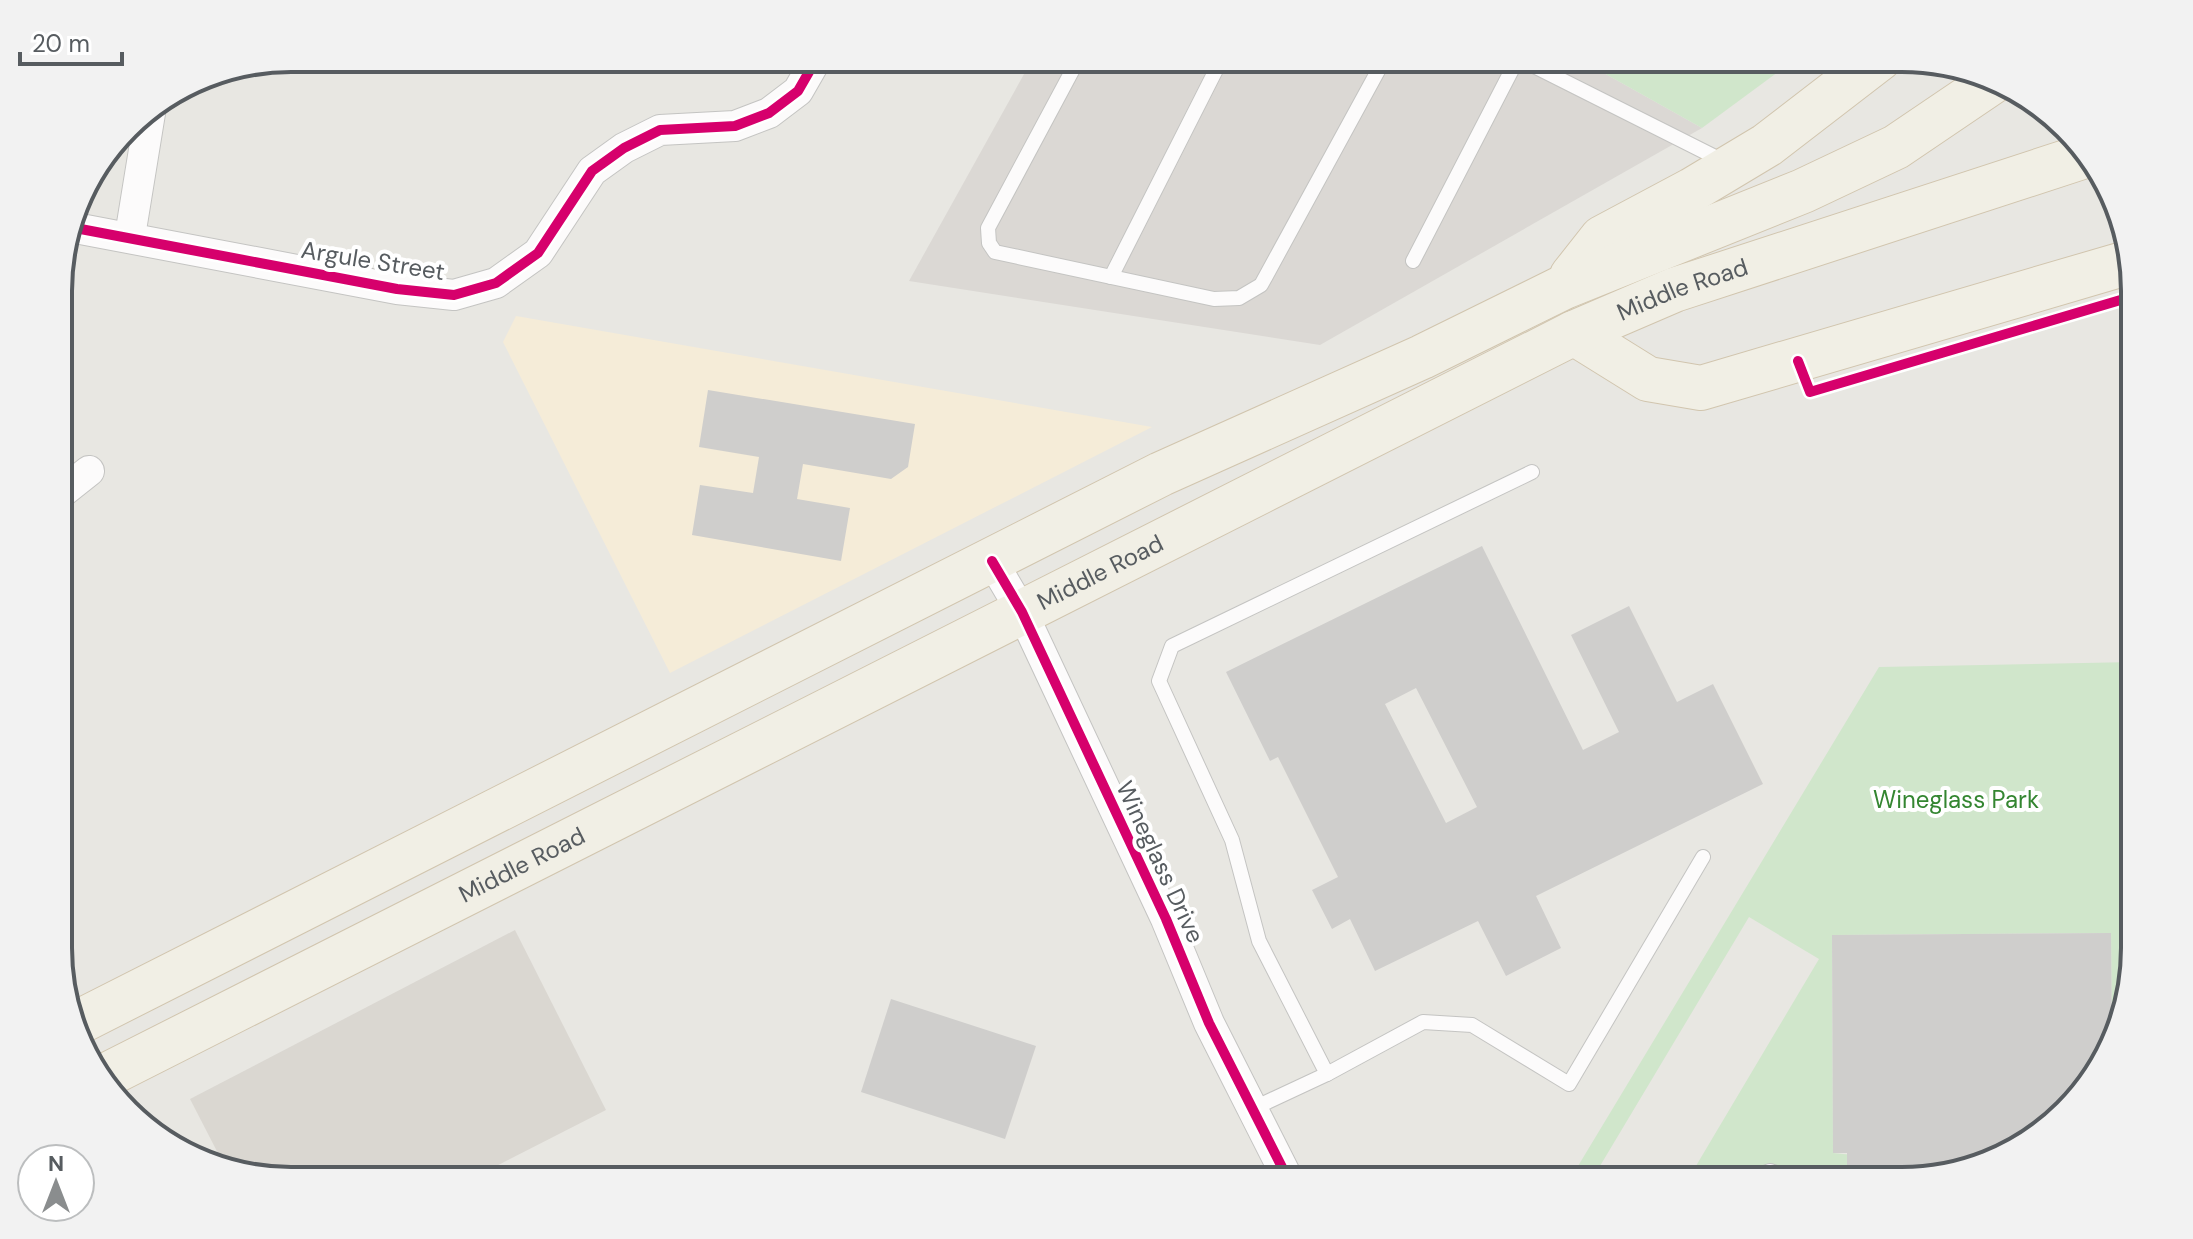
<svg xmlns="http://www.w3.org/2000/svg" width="2193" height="1239" font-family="'DM Sans',sans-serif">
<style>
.commercial{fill:#f5ecd8}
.industrial{fill:#dbd8d4}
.education{fill:#dad7d1}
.green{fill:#d0e6cb}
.building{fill:#cfcecc;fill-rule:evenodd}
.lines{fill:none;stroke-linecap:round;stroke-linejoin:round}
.service-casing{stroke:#c4c4c2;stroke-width:16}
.minor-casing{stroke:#c4c4c2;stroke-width:32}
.primary-casing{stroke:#d1c5ae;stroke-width:46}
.service{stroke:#fcfbfb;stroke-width:14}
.minor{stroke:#fcfbfb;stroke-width:30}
.primary{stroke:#f1efe5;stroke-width:44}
.cycleway-casing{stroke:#fff;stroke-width:15}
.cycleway{stroke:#d6006c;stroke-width:10}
.labels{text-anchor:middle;stroke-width:8;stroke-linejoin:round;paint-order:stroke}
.street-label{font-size:24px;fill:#575c60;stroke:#fff}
.park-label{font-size:24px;fill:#348631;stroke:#fff}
.rim{fill:none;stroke:#575c60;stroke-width:4}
</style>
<rect width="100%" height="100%" fill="#e8e7e2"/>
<path class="commercial" d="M 516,316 L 1152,427 L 670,673 L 503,342 Z"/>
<path class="industrial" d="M 1033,58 L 1577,58 L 1702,128 L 1320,345 L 909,281 Z"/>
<path class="education" d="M 515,930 L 606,1110 L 467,1181 L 291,1181 L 223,1163 L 190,1099 Z"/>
<g class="green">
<path d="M 1577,58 L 1797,58 L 1702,128 Z"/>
<path d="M 2134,662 L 2135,963 L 2112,1037 L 2111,933 L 1832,935 L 1833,1153 L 1966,1166 L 1917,1181 L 1687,1181 L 1819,959 L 1749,917 L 1591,1181 L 1569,1181 L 1879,667 Z"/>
</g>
<g class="building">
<path d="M 708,390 L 915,424 L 908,467 L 891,479 L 803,464 L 797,499 L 850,508 L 841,561 L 692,535 L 700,485 L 753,493 L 759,457 L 699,447 Z"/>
<path d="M 1482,546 L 1583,750 L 1619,732 L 1571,635 L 1629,606 L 1677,702 L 1713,684 L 1763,784 L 1536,896 L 1561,948 L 1506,976 L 1478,921 L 1375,971 L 1350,919 L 1332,929 L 1312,890 L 1338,877 L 1278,757 L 1270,761 L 1226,672 ZM 1416,688 L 1477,807 L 1446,823 L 1385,704 Z"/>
<path d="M 2111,933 L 2112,1037 L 2104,1064 L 2019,1150 L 1966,1166 L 1847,1167 L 1847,1153 L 1833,1153 L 1832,935 Z"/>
<path d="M 891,999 L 1036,1046 L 1005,1139 L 861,1092 Z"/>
</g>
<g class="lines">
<defs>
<g id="service">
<path d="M 1079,58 L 988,228 L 989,243 L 995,252 L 1214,299 L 1239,298 L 1261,285 L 1385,58"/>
<path d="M 1518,58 L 1725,162"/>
<path d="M 1413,261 L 1518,58"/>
<path d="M 1111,277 L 1222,58"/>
<path d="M 1327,1074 L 1423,1022 L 1472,1025 L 1569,1084 L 1703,857"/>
<path d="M 1252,1109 L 1327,1074 L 1259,941 L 1232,840 L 1159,681 L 1172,646 L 1532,472"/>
<path d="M 1739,1181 L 1770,1171 L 1803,1181"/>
</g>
<g id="minor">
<path d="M 70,227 L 397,289 L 454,295 L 496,283 L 538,253 L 592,171 L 624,148 L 660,130 L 735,126 L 769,113 L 798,91 L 817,58"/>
<path d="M 130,236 L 151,107"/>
<path d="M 60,494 L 89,471"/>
<path d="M 992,561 L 1022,612 L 1166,919 L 1209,1023 L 1289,1181"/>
</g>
<g id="primary">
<path d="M 1572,276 L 1602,238 L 1692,190 L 1767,145 L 1880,58"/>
<path d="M 1574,333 L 1648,379 L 1701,388 L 2130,262"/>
<path d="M 77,1023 L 1161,474 L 1422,357 L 1564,287 L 1803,191 L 1896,147 L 1992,82"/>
<path id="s1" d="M 99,1079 L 1574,333 L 1674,290 L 2088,155"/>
</g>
</defs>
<use href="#service" class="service-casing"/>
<use href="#minor" class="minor-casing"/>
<use href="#primary" class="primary-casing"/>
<use href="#service" class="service"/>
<use href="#minor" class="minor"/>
<use href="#primary" class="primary"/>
<defs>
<g id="cycleway">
<path d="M 70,227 L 397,289 L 454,295 L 496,283 L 538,253 L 592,171 L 624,148 L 660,130 L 735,126 L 769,113 L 798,91 L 817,58"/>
<path d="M 1798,361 L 1810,392 L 2134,296"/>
<path d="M 992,561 L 1022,612 L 1166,919 L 1209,1023 L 1289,1181"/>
</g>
</defs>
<use href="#cycleway" class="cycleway-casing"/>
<use href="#cycleway" class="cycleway"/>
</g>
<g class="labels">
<g class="street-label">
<text transform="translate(373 261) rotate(9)" y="8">Argule Street</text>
<text dy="8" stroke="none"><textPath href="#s1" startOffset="1770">Middle Road</textPath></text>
<text dy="8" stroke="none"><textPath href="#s1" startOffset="1122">Middle Road</textPath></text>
<text transform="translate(1160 862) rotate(65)" y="8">Wineglass Drive</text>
<text dy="8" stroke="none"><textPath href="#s1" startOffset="474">Middle Road</textPath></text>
</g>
<g class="park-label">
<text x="1956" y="808">Wineglass Park</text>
</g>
</g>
<path d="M0 0H2193V1239H0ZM291 72H1902A219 219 0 0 1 2121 291V948A219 219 0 0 1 1902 1167H291A219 219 0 0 1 72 948V291A219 219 0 0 1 291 72Z" fill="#f2f2f2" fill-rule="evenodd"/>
<path class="rim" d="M291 72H1902A219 219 0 0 1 2121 291V948A219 219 0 0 1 1902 1167H291A219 219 0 0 1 72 948V291A219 219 0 0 1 291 72Z"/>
<g transform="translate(56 1183)"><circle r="38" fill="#ffffff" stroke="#bcbebf" stroke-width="2"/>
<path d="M0-6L14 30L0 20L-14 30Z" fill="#8a8d8e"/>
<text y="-12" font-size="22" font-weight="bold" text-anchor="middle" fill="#575c60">N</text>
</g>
<path d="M20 52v12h102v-12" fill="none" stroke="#575c60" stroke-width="4"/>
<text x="32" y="52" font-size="24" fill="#575c60" stroke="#ffffff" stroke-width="6" paint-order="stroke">20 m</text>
</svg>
